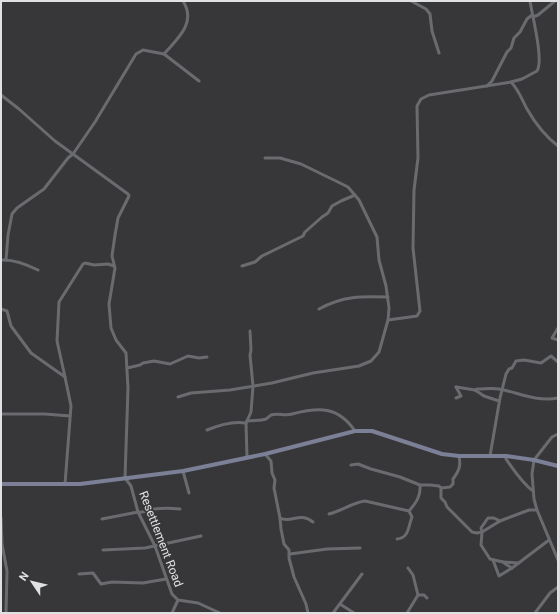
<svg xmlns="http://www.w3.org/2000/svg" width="559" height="614" font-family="Roboto,sans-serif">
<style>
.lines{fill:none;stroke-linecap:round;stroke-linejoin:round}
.street{stroke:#6a6b6e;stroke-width:3}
.secondary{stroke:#7b8097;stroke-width:4}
.labels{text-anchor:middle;stroke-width:4;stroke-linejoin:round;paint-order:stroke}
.street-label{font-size:12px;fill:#e0e1e2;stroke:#37373a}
</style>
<rect width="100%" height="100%" fill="#37373a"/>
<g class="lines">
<g class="street">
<path d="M 411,1 L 426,9 L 430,14 L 432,31 L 439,53"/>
<path d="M 533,17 L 538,15 L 555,1"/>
<path d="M 164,54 C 177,39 197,23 183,1"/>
<path d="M 511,82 C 519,90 522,100 527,109 C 535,123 545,136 558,146"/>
<path d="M 487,86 L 492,81 L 507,52 L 511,48 L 514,38 L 520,32 L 527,19 L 532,15"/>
<path d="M 1,95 L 19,109 L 55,141 L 128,194 L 129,196 L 118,218 L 115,235 L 112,256 L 115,268 L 109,304 L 111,328 L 116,340 L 126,353 L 128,388 L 125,478 L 131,486 L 138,512 L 155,546 L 172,594 L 178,600 L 198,603 L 220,613"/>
<path d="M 1,260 C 14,259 26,264 38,270"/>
<path d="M 6,260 L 8,235 L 12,214 L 17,208 L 44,189 L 68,158 L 73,154 L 95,122 L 136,54 L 143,50 L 164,54 L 199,81"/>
<path d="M 242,266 L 255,262 L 262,256 L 303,236 L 305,232 L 322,217 L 328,213 L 332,206 L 341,201 L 355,195"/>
<path d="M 1,309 L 7,311 L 11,326 L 31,353 L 65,377 L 71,406 L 65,484"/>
<path d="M 319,309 C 343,296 361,296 388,297"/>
<path d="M 388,320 L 417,316 L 420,311 L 413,248 L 414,190 L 418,158 L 417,106 L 421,99 L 429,95 L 511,82 L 522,79 L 537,71 C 544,60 532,15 530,1"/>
<path d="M 558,328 L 552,338 L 558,340"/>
<path d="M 127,368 L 140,365 L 143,363 L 154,361 L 170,364 L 188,356 L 199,358 L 207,357"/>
<path d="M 65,377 L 57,341 L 59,302 L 83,264 L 85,263 L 94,265 L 108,264 L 114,266"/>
<path d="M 456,387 L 475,390 L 484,396 L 499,401"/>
<path d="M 456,387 L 461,396 L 456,398"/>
<path d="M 475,390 L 477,389 C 485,389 492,388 499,389 C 520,393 536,402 558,398"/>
<path d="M 178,397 L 191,393 L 230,390 L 272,383 L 313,373 L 359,366 L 371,361 L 379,352 L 388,320 L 389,308 L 386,286 L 379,260 L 377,237 L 359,200 L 348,187 L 340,183 L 301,164 L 280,158 L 265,158"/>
<path d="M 1,414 L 45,414 L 70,416"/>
<path d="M 247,421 C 253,420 261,421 266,419 C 268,418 269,416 271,415 C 277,413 286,416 292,414 C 319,407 338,406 355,431"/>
<path d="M 207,430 C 219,425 234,421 246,423"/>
<path d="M 558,434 L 552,437 L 534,460 L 532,474 L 534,499 L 537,510 L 558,560"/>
<path d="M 265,454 L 271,461 L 272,473 L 275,480 L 274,488 L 280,518 L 281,529 L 284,544 L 289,550 L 289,558 L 294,577 L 306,604 L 308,613"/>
<path d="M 490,456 L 500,398 L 506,374 L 509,369 L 512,368 L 516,361 L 524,360 L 541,363 L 551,356 L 558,362"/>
<path d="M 506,456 L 506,459 C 514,470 522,483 533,491"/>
<path d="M 247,457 L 246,423 L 251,412 L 253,386 L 250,355 L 251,350 L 250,331"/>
<path d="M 351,465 L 358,464 L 371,469 L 400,477 L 420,485 L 430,485 L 439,486 L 441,488 L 441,498 L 445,502 L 447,507 L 472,532 L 477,533 L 482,532 L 481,528 L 488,518 L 494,518 L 500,521 L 529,510 L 537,510"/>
<path d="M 183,471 L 189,493"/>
<path d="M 441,488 L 450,487 L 453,484 L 453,479 C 459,471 461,466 459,456"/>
<path d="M 329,514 C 341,511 354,502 365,501 L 409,511 C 416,503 421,496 420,485"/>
<path d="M 1,518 L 2,544 L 7,571 L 6,613"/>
<path d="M 280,518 C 291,524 300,511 313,522"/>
<path d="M 102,519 L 138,512 C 144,513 148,510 154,509 C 162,508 171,508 180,509"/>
<path d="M 500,521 L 482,532 L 481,545 L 490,559 L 503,562 L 507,565 L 512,568 L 549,540"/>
<path d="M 397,539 C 409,538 408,527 412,517 L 409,511"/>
<path d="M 103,550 L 145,548 L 201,536"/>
<path d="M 290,554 L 327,549 L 360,548"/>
<path d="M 493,560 L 499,576 L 512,568"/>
<path d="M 503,562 L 519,563"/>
<path d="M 79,574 L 93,573 L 101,584 L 112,582 L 143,583 L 166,579"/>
<path d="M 418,595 L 424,595 L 427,598"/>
<path d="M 340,604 L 354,613"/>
<path d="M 172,613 L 178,600"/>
<path d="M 333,613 L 362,574"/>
<path d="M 407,613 L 418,595 L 413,575 L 408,568"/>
<path d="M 535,613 L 550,593 L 558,587"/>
</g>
<path class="secondary" d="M 1,484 L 80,484 L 183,471 L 265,454 L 355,431 L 372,431 L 442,454 L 459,456 L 506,456 L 534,460 L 558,466"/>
</g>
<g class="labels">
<g class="street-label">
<text transform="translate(161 539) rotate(69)" y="4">Resettlement Road</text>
</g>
</g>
<rect width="559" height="614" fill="none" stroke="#e0e1e2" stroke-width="4"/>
<g transform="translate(32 582) rotate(305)" stroke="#37373a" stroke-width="3" paint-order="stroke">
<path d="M0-3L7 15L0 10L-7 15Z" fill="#e0e1e2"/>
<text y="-6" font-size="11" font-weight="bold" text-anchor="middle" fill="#e0e1e2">N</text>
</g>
</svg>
